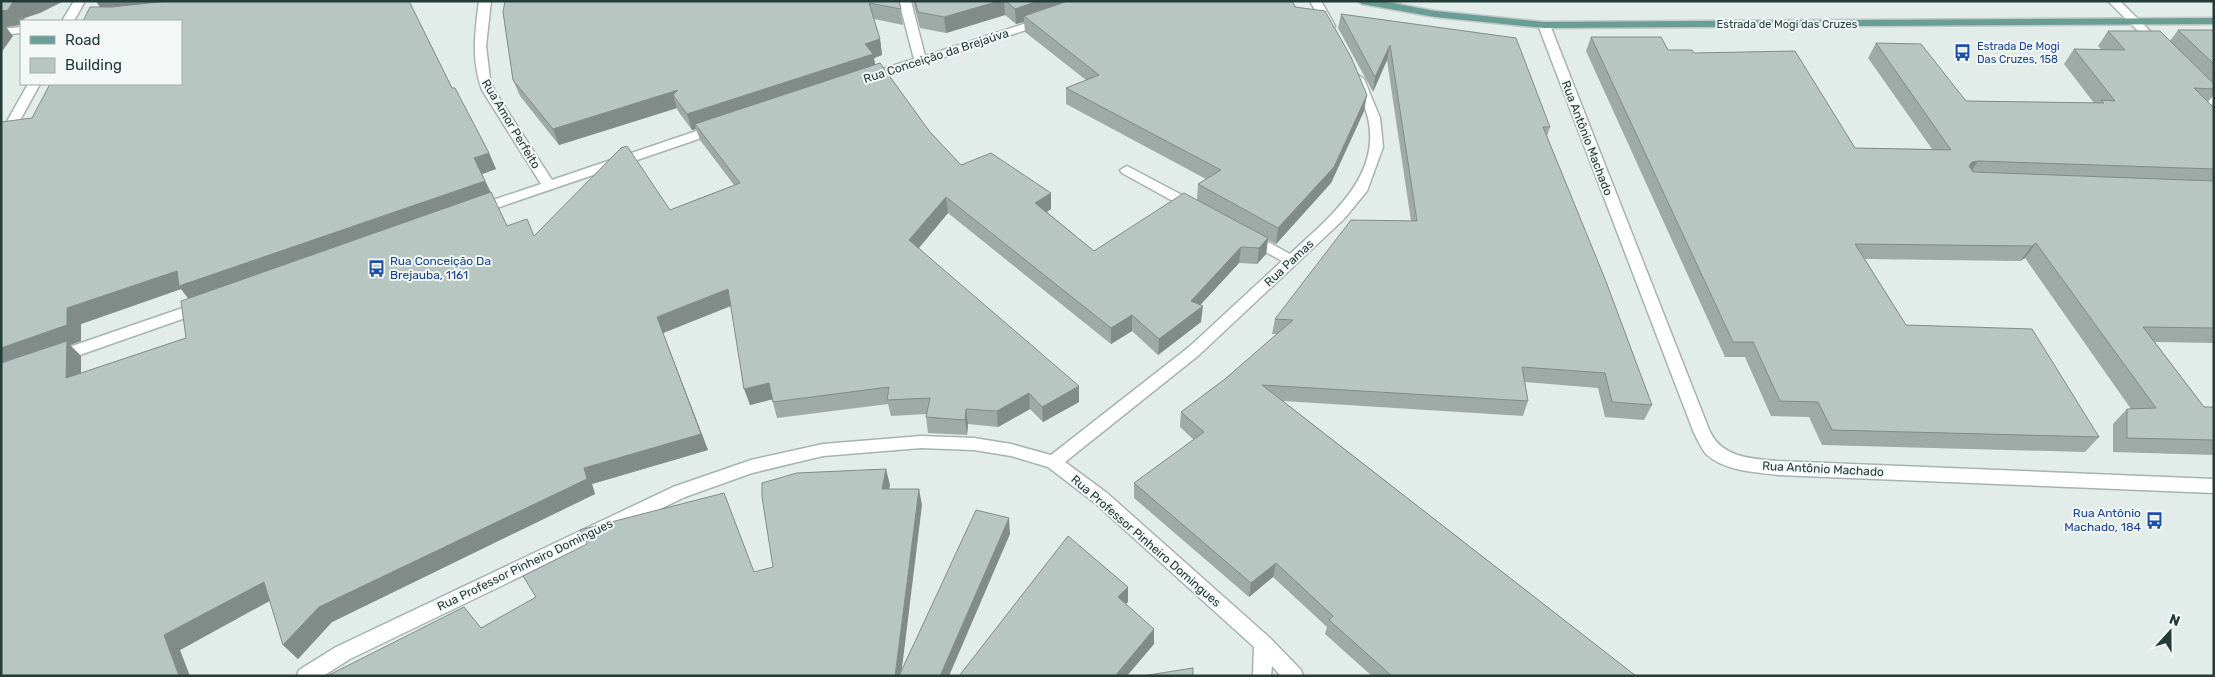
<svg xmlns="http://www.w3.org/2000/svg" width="2215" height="677" font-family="Rubik,sans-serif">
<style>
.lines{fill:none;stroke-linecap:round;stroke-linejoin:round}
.minor-casing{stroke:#a5b4af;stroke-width:3}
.major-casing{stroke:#c1c8c7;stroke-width:3}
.minor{fill:#fff;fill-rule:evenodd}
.major{fill:#699e94;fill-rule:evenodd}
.wall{fill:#9eaaa6;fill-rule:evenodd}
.shaded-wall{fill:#818b87}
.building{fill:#b8c6c1;stroke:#818b87}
.labels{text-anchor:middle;stroke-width:4;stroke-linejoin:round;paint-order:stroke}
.far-street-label{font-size:11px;fill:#233c37;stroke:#f3f8f6}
.far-transit-label{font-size:11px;fill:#164399;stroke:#f3f8f6;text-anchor:start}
.street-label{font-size:12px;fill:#233c37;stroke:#f3f8f6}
.transit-label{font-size:12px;fill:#164399;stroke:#f3f8f6;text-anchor:start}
</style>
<rect width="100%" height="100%" fill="#e2ece8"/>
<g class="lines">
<defs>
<g id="minor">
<path d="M 74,1 L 85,1 L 74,21 L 62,21 Z"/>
<path d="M 479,1 L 491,1 L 486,46 L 490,79 L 494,90 L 552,180 L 714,125 L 718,124 L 724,128 L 722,131 L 482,213 L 472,213 L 470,210 L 472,207 L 541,184 L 482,90 C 471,60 475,32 479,1 Z"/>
<path d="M 899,1 L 911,1 L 925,56 L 1039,19 L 1043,18 L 1049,21 L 1047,23 L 872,81 L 864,81 L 862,78 L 864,75 L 914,59 Z"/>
<path d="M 1310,1 L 1321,1 L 1335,26 L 1333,28 L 1325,28 Z"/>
<path d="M 2108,1 L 2120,1 L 2163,44 L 2161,46 L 2153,46 Z"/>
<path d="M 1544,22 L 1550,25 L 1710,432 C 1723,458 1752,459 1778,461 L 2214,479 L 2214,493 L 1778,475 C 1755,472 1724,471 1706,454 C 1701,448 1698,440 1694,433 L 1538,25 Z"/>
<path d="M 21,27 L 21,33 L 1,35 L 1,29 Z"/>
<path d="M 1358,75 L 1364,79 L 1380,118 L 1383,147 L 1367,191 L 1344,219 L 1199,355 L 1065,462 L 1107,493 L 1270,638 L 1301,670 L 1303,676 L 1281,676 L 1272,666 L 1271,676 L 1253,676 L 1254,647 L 1095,503 L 1048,467 L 1011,456 L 974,450 L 921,448 L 823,456 L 752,473 L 685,497 L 350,659 L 323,676 L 297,676 L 299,670 L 336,647 L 673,487 L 751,460 L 823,444 L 921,436 L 974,438 L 1011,444 L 1051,455 L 1189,347 L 1282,261 L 1244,240 L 1242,237 L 1244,234 L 1254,234 L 1290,254 C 1328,218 1382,177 1368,118 C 1365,105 1357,92 1352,79 Z"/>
<path d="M 2196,79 L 2200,80 L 2214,94 L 2214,105 L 2210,104 L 2192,86 L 2190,83 L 2192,80 Z"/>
<path d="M 28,84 L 40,84 L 7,144 L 1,148 L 1,132 Z"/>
<path d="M 1127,166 L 1199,204 L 1201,207 L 1199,210 L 1189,210 L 1122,173 L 1120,170 Z"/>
<path d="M 200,302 L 205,303 L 207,307 L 205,311 L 57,363 L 52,361 L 49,357 L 52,353 Z"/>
</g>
<path id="major" d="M 1357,1 L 1382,1 L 1435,11 L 1544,22 L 2214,18 L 2214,24 L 1544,28 L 1435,17 L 1362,4 Z"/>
</defs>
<use href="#minor" class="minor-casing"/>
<use href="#major" class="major-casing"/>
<use href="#minor" class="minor"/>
<use href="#major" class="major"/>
</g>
<g class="wall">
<path d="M 96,1 L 409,1 L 452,88 L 489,153 L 496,169 L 482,174 L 507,226 L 535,236 L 670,210 L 734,185 L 700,140 L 696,129 L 692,130 L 678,111 L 677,108 L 559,145 L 520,96 L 513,80 L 503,12 L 899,1 L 903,25 L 874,19 L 880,39 L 882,55 L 874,58 L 875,65 L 930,132 L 961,165 L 1051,209 L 1047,212 L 1094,251 L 1197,200 L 1198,184 L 1206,179 L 1066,104 L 1066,88 L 1086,80 L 1025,32 L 1024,22 L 1016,24 L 1005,15 L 946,33 L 920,28 L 913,1 L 1292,1 L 1364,111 L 1331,183 L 1276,244 L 1268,240 L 1266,254 L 1257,264 L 1239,263 L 1200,305 L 1201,322 L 1158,355 L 1132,331 L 1111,344 L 948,213 L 919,248 L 1079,402 L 1043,422 L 1030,409 L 998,427 L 968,424 L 967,435 L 928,433 L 926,417 L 926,414 L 891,416 L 888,404 L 777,418 L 772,399 L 750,405 L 731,306 L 663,333 L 708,450 L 592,484 L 595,494 L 332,622 L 298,659 L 283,645 L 270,601 L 180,650 L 1,676 L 32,118 L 100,7 ZM 181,289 L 188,298 L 186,338 L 81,373 L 81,356 L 70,345 L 81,341 L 81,324 Z"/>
<path d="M 1341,14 L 1550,127 L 1547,136 L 1652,405 L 1644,420 L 1605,417 L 1598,388 L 1525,382 L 1528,401 L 1523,416 L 1283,401 L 1636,676 L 1372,676 L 1325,634 L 1327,627 L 1273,577 L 1249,597 L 1134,498 L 1134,483 L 1194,440 L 1180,427 L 1181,412 L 1225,379 L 1277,334 L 1272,334 L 1275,319 L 1411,221 L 1387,60 L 1373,92 L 1338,28 Z"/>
<path d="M 2178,30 L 2214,30 L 2214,95 L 2208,102 L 2214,108 L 2214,343 L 2155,342 L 2204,407 L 2214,407 L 2214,455 L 2113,452 L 2113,424 L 2127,409 L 2131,409 L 2025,258 L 2020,261 L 1865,259 L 1906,325 L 2099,437 L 2085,452 L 1822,445 L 1809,417 L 1771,416 L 1745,357 L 1725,357 L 1586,51 L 1591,37 L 1668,50 L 1694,53 L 1855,148 L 1932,149 L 1868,58 L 1876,43 L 1966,101 L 2094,103 L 2064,64 L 2074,49 L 2101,49 L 2098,46 L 2108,31 L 2170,41 Z"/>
</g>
<g class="shaded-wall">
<path d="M 16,1 L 64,1 L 40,13 L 25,18 L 22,21 L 21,21 L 20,25 L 6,27 L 13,36 L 1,53 L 1,11 L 13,2 Z"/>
<path d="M 96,1 L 223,1 L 105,15 Z"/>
<path d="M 999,1 L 1004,1 L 1005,15 L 946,33 L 944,17 Z"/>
<path d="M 1038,1 L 1086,1 L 1024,16 L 1024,22 L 1016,24 L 1015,9 Z"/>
<path d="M 880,39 L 882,55 L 874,58 L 876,70 L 695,124 L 696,129 L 692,130 L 687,114 L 865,44 Z"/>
<path d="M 1390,45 L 1387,60 L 1373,92 L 1375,77 Z"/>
<path d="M 678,90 L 673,95 L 677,108 L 559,145 L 553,129 Z"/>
<path d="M 1367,95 L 1364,111 L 1331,183 L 1276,244 L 1278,228 Z"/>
<path d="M 489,153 L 496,169 L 482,174 L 474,158 Z"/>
<path d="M 1978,161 L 1968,176 L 1969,166 L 1972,162 Z"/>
<path d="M 485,181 L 493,197 L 191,302 L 181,289 L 81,324 L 81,341 L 70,345 L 81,356 L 81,394 L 1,369 L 1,348 L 67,308 L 177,271 Z"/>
<path d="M 1051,193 L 1051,209 L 1036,219 L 1035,203 Z"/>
<path d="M 946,197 L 948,213 L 912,256 L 909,240 Z"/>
<path d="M 1268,238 L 1266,254 L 1257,264 L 1259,248 Z"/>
<path d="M 2036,243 L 2025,258 L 2020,261 L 2032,246 Z"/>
<path d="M 1241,247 L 1239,263 L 1192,314 L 1203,306 L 1201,322 L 1158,355 L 1159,339 L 1191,301 Z"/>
<path d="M 728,289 L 733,305 L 663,333 L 708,450 L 592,484 L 595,494 L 332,622 L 298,659 L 283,645 L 319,607 L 584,468 L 657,317 Z"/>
<path d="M 1132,315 L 1132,331 L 1111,344 L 1111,328 Z"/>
<path d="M 769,383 L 774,399 L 750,405 L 744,389 Z"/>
<path d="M 1079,386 L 1079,402 L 1043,422 L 1042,407 Z"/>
<path d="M 1029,393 L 1030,409 L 998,427 L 997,411 Z"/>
<path d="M 966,409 L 968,424 L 967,435 L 965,420 Z"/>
<path d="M 886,469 L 890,485 L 886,505 L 882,489 Z"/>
<path d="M 919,489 L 922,505 L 901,676 L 895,676 Z"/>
<path d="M 1009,518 L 1010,534 L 949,676 L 940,676 Z"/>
<path d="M 1276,563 L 1273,577 L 1249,597 L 1251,583 Z"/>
<path d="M 264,582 L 278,596 L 180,650 L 190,676 L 179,676 L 164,635 Z"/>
<path d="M 1128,587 L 1128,602 L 1118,612 L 1118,597 Z"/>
<path d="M 1154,629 L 1154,644 L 1127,676 L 1115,676 Z"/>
</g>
<g class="building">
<path d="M 1,1 L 16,1 L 13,2 L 8,10 L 1,11 Z"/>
<path d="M 168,1 L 409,1 L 452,88 L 455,88 L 489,153 L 474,158 L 485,181 L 179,286 L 177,271 L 67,308 L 67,325 L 1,348 L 1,122 L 32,118 L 50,84 L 181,84 L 181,21 L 83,21 L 90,7 L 112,7 Z"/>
<path d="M 505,1 L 899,1 L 901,9 L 869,3 L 880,39 L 865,44 L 873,54 L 687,114 L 673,95 L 678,90 L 553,129 L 513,80 L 503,12 Z"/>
<path d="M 915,1 L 999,1 L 944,17 L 918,12 Z"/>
<path d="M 1006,1 L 1038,1 L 1015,9 Z"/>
<path d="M 1068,1 L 1292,1 L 1295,7 L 1325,11 L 1351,57 L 1367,95 L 1334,167 L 1278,228 L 1198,184 L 1221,170 L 1066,88 L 1099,75 L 1024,16 Z"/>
<path d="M 1341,14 L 1516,38 L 1550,127 L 1543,127 L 1605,279 L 1652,405 L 1612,402 L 1605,373 L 1522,367 L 1528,401 L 1262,385 L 1636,676 L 1392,676 L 1329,620 L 1333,616 L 1276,563 L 1251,583 L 1134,483 L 1204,432 L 1181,412 L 1225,379 L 1293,320 L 1275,319 L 1351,220 L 1417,221 L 1390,45 L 1375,77 Z"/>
<path d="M 2178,30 L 2214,30 L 2214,64 Z"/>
<path d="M 2108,31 L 2160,31 L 2214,84 L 2214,89 L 2194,88 L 2214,108 L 2214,169 L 1978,161 L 1972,162 L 1969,166 L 1973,172 L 2214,181 L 2214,328 L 2143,327 L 2204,407 L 2214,407 L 2214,440 L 2127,438 L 2127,409 L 2156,408 L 2036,243 L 2032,246 L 1855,244 L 1906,325 L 2032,329 L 2099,437 L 1832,430 L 1818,402 L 1780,401 L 1753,342 L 1733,342 L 1591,37 L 1661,37 L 1668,50 L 1692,50 L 1694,53 L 1795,51 L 1855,148 L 1951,150 L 1876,43 L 1921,44 L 1966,101 L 2104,103 L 2101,100 L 2115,101 L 2074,49 L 2125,50 Z"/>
<path d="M 880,63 L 930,132 L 961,165 L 991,153 L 1051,193 L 1035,203 L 1094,251 L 1184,193 L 1268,238 L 1259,248 L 1241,247 L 1191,301 L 1203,306 L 1159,339 L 1132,315 L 1111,328 L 946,197 L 909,240 L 1079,386 L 1042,407 L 1029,393 L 997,411 L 966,409 L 965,420 L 926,417 L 930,398 L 887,400 L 889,387 L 773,402 L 769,383 L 744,389 L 728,289 L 657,317 L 701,434 L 584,468 L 587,479 L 319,607 L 283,645 L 264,582 L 164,635 L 179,676 L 1,676 L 1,363 L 67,341 L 66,378 L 186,338 L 181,301 L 491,192 L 507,226 L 527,219 L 534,236 L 621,148 L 627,146 L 670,210 L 740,183 L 695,124 Z"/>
<path d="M 886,469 L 882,489 L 919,489 L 895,676 L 327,676 L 464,607 L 481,628 L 536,597 L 523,576 L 587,544 L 580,530 L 724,493 L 754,572 L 773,567 L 762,497 L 762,483 L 797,473 Z"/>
<path d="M 976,510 L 1009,518 L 940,676 L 899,676 Z"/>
<path d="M 1068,536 L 1128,587 L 1118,597 L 1154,629 L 1115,676 L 959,676 Z"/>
<path d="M 1193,668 L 1193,676 L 1142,676 Z"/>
</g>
<defs>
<symbol id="bus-bare" viewBox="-9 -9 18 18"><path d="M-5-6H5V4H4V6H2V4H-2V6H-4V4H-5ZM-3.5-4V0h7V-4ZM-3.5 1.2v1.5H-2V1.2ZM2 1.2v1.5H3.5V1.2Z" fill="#1a4fb4" stroke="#f3f8f6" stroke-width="2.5" paint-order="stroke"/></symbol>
</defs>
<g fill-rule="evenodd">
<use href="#bus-bare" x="1950" y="40" width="25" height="25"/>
<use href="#bus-bare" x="364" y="256" width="25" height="25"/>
<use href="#bus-bare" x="2142" y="508" width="25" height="25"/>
</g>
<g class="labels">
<g class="far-street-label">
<text x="1787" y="28">Estrada de Mogi das Cruzes</text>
</g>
<g class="far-transit-label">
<text x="1977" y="50">Estrada De Mogi<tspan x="1977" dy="13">Das Cruzes, 158</tspan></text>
</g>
<g class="street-label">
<text transform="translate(936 56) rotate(-18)" y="4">Rua Conceição da Brejaúva</text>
<text transform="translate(511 124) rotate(59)" y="4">Rua Amor Perfeito</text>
<text transform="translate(1587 138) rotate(69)" y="4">Rua Antônio Machado</text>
<text transform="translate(1289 263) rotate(-43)" y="4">Rua Pamas</text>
<text transform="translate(1823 469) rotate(3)" y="4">Rua Antônio Machado</text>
<text transform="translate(1146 541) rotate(41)" y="4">Rua Professor Pinheiro Domingues</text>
<text transform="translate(525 565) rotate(-26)" y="4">Rua Professor Pinheiro Domingues</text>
</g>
<g class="transit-label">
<text x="390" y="265">Rua Conceição Da<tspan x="390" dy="14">Brejauba, 1161</tspan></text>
<text x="2141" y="517" text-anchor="end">Rua Antônio<tspan x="2141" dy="14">Machado, 184</tspan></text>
</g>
</g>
<rect width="2215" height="677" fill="none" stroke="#233c37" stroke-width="5"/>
<rect x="20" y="20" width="162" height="65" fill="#f3f8f6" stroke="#a0adaa"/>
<rect x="30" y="36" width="25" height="8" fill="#699e94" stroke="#a0adaa"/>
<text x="65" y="45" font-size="15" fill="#233c37">Road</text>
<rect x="30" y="58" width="25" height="15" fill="#b8c6c1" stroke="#a0adaa"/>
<text x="65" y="70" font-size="15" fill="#233c37">Building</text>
<g transform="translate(2170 632) rotate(21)" stroke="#f3f8f6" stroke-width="4" paint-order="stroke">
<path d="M0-4L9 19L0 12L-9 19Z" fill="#233c37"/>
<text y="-8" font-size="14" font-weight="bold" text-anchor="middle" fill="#233c37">N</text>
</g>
</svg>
